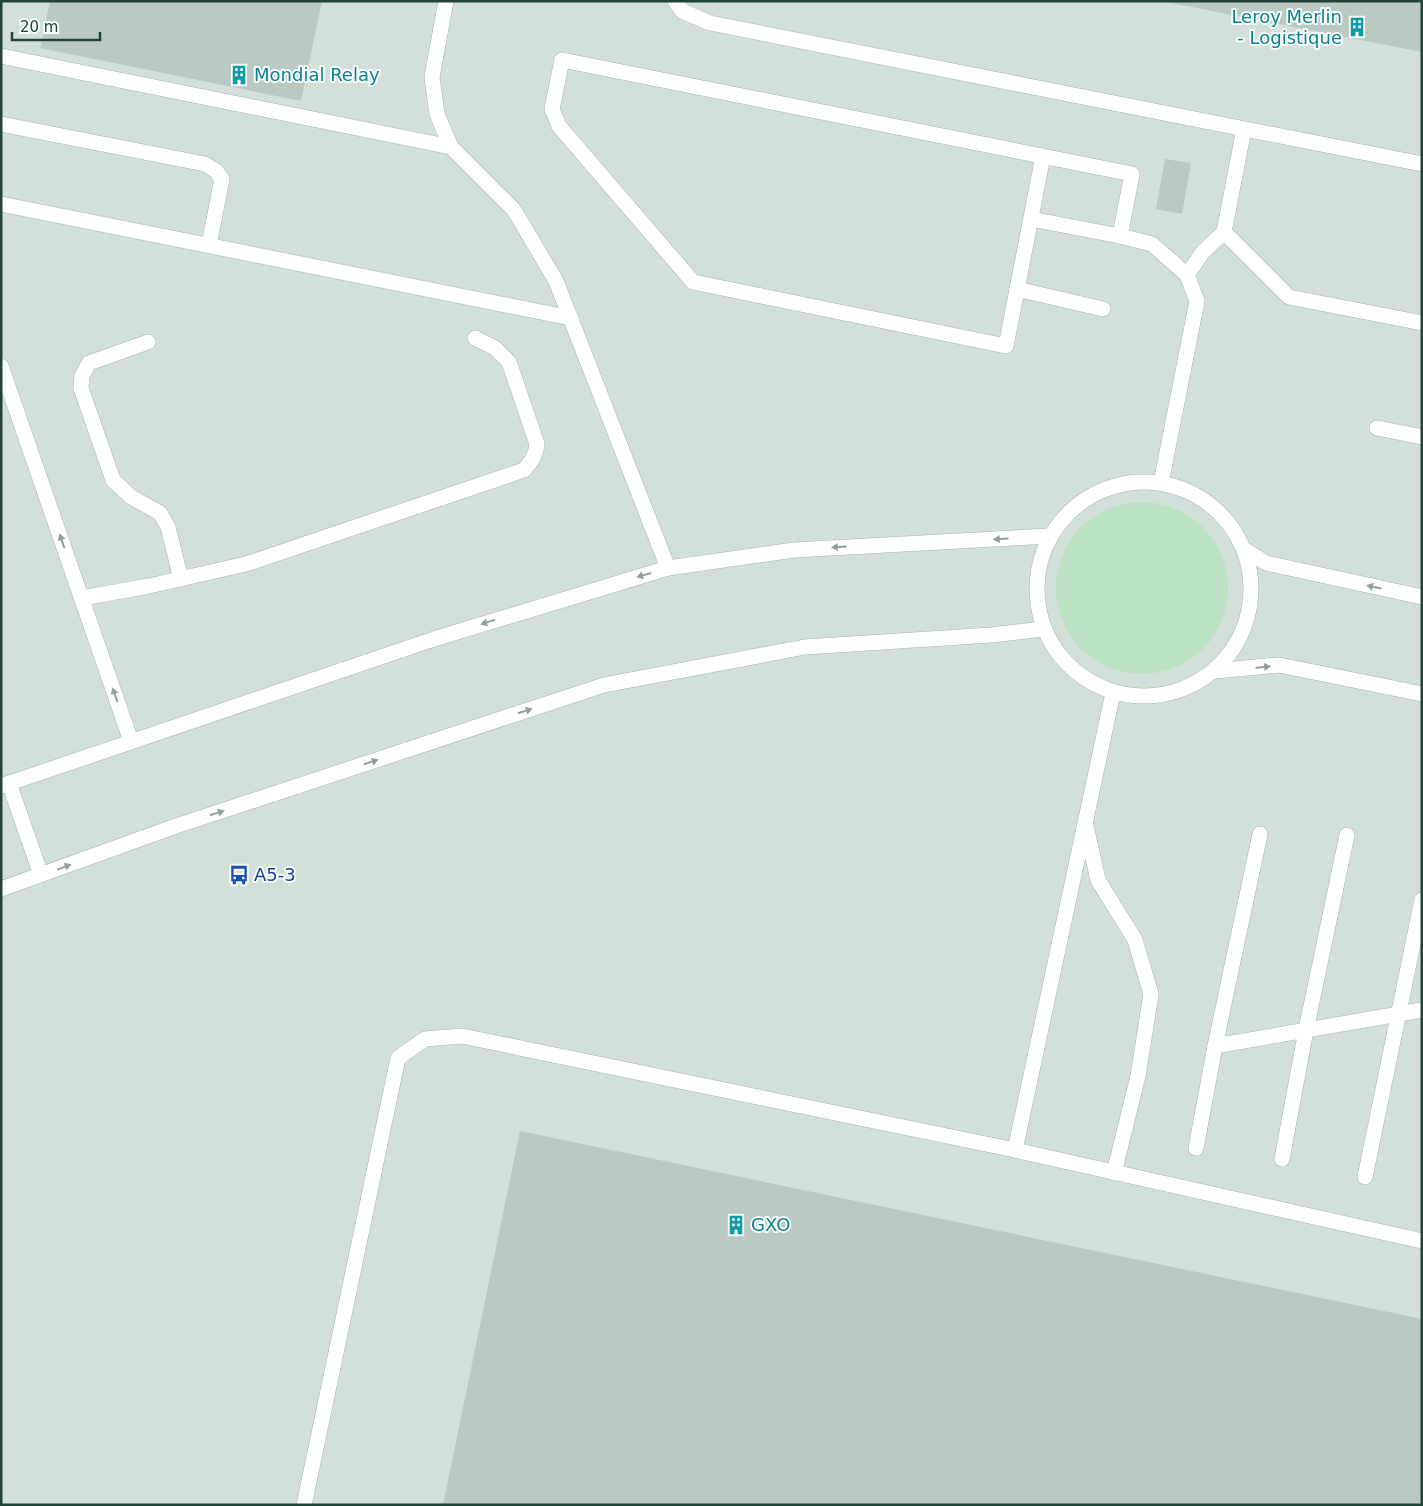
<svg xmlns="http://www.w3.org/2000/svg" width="1423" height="1506" font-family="'DejaVu Sans',sans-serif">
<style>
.built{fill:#d3dfd9}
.green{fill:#bce2c4}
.building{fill:#bacac3}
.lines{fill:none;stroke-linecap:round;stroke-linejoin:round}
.minor-casing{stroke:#a7b8b1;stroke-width:16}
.minor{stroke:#fff;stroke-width:15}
.oneway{fill:#90a19c}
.labels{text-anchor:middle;stroke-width:4;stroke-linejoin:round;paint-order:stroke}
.culture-label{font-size:18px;fill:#0d838f;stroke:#f6fbf8;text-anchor:start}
.transit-label{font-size:18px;fill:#164399;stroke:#f6fbf8;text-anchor:start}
</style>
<rect width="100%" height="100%" fill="#e5efea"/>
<rect class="built" x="1" y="1" width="1421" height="1504"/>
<circle class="green" cx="1142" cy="588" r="86"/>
<g class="building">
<path d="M 50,1 L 322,1 L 301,101 L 40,48 Z"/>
<path d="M 1166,1 L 1422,1 L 1422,52 L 1166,2 Z"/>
<path d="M 1165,159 L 1191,163 L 1182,214 L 1156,209 Z"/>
<path d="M 520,1131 L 1422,1319 L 1422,1505 L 443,1505 Z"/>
</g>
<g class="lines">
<defs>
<g id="minor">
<path d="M 446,1 L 432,77 L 437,114 L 451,147 L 514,210 L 556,281 L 668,568"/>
<path d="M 675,1 L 682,11 L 710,23 L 1422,164"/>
<path d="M 1,56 L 451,147"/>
<path d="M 1,124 L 205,164 L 216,171 L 222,179 L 209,245"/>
<path d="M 1043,156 L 1006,346 L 693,282 L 559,126 L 552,109 L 562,60 L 1132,174 L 1120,236 L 1152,244 L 1187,275"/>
<path d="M 1,204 L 571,318"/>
<path d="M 1031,219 L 1120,236"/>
<path d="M 1224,232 L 1289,297 L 1422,323"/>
<path d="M 1017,289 L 1103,309"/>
<path d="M 148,342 L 89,363 L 82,376 L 81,388 L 113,480 L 131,497 L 160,513 L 168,527 L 181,579"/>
<path d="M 1,366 L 131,741"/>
<path d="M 1377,428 L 1422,437"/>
<circle cx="1144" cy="589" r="107"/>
<path d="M 1161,483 L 1197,301 L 1187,275 L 1202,253 L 1224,232 L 1244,129"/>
<path d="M 1244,549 L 1266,563 L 1422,597"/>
<path d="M 82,598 L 149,586 L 246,564 L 524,470 C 531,462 536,455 537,444 L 509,362 L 495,348 L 475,338"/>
<path d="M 1215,671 L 1279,665 L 1422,694"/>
<path d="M 9,783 L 41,875"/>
<path d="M 1,786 L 434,639 L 668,568 L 794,550 L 1050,536"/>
<path d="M 1086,826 L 1098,880 L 1135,940 L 1151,994 L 1138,1076 L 1114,1173"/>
<path d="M 1,889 L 176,826 L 604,685 L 805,647 L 991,635 L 1043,629"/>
<path d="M 1215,1046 L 1422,1010"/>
<path d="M 1196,1148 L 1215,1046 L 1260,834"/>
<path d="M 1015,1150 L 1113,693"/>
<path d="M 1282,1159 L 1306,1030 L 1347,835"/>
<path d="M 1365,1177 L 1422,900"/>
<path d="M 304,1505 L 398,1058 L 425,1039 L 462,1036 L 1015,1150 L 1422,1241"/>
</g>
</defs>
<use href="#minor" class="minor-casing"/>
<use href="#minor" class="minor"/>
</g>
<defs><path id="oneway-solid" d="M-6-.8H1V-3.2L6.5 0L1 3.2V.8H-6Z" transform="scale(1.25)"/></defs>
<g class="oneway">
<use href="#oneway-solid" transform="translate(1001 539) rotate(176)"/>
<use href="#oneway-solid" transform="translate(62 541) rotate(-109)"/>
<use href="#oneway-solid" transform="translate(839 547) rotate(176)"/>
<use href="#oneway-solid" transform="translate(644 575) rotate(164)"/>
<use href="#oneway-solid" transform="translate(1374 587) rotate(-168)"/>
<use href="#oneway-solid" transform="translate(488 622) rotate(163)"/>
<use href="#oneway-solid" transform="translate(1263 667) rotate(-5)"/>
<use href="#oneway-solid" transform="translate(115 695) rotate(-109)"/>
<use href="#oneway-solid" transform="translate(525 711) rotate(-18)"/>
<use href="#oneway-solid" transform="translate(371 762) rotate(-18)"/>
<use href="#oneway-solid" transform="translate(217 813) rotate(-18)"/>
<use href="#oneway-solid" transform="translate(64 867) rotate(-20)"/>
</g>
<defs>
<symbol id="building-bare" viewBox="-9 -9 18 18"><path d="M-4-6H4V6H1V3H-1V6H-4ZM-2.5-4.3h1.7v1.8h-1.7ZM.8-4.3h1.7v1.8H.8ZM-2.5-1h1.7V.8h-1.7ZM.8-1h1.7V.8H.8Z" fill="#0f9aa8" stroke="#f6fbf8" stroke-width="2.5" paint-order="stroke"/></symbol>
<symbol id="bus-bare" viewBox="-9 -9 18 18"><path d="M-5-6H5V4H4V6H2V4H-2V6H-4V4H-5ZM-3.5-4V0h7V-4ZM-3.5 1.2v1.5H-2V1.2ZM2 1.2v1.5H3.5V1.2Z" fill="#1a4fb4" stroke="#f6fbf8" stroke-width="2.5" paint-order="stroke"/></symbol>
</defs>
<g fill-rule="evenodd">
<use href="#building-bare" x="1343" y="13" width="28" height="28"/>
<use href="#building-bare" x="225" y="61" width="28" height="28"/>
<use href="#bus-bare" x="225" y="861" width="28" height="28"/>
<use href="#building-bare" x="722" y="1211" width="28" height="28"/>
</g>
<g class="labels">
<g class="culture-label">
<text x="1342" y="23" text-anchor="end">Leroy Merlin<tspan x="1342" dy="21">- Logistique</tspan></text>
<text x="254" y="81">Mondial Relay</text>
<text x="751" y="1231">GXO</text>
</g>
<g class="transit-label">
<text x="254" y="881">A5-3</text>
</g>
</g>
<rect width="1423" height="1506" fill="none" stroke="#224338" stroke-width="5"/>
<path d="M12 32v8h88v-8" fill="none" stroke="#224338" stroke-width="2.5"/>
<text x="20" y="32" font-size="15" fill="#224338" stroke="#f6fbf8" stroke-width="4" paint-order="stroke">20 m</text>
</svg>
